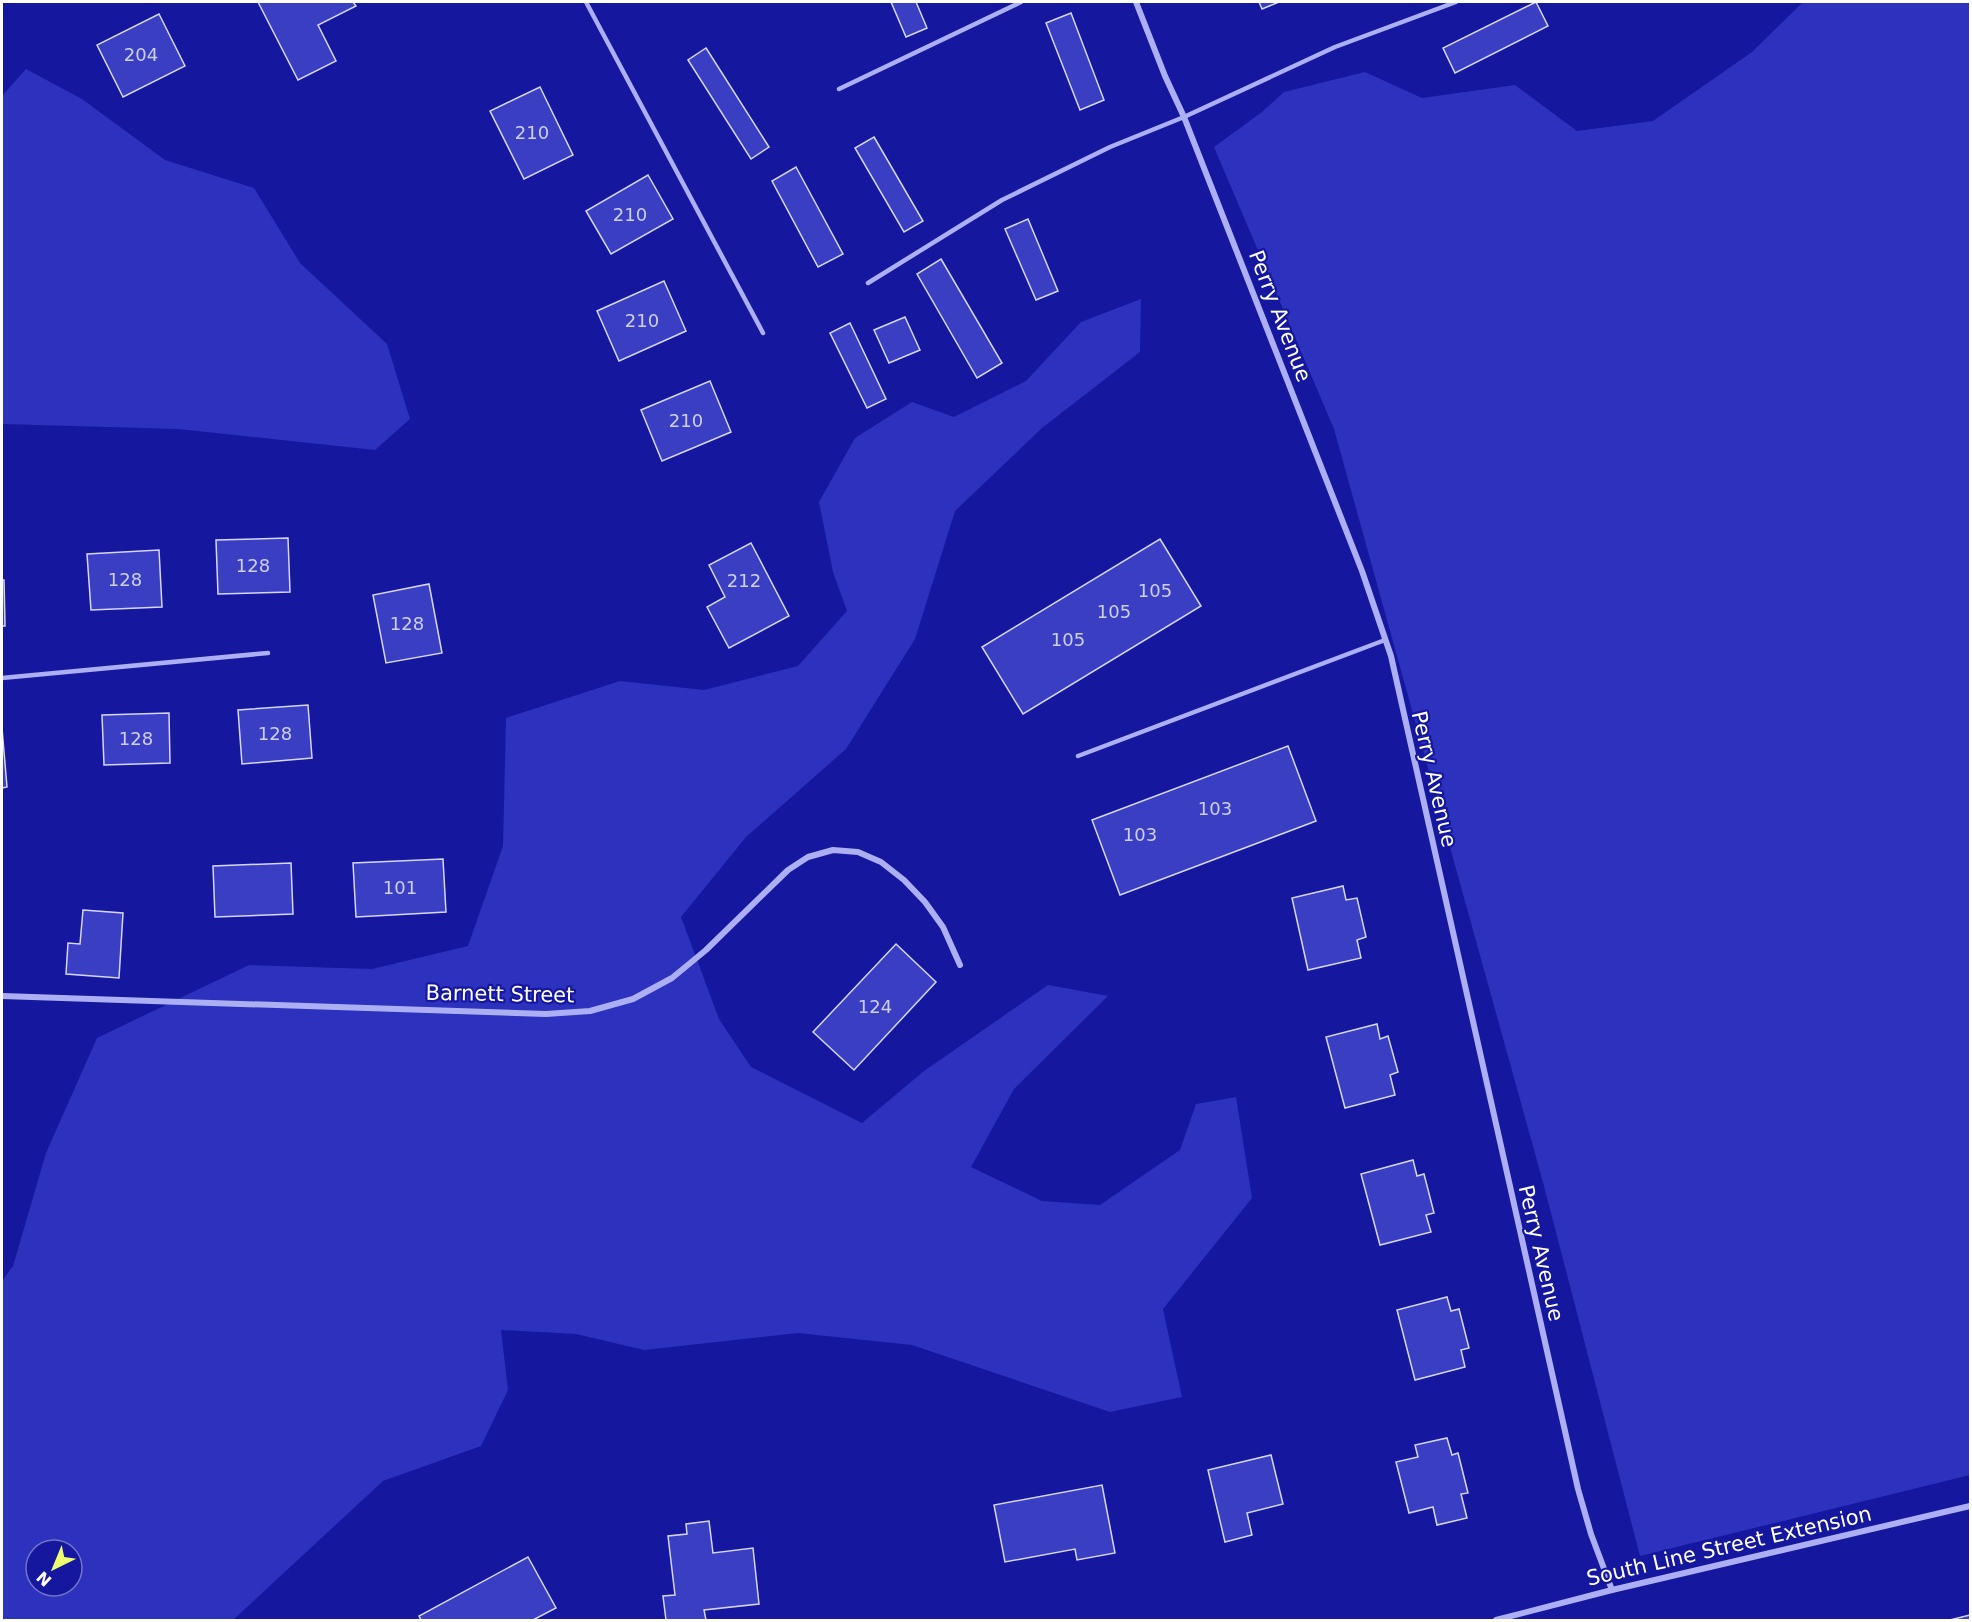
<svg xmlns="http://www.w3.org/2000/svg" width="1972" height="1622" font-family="'DejaVu Sans',sans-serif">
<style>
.green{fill:#2c31be;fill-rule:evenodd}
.building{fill:#393ec3;stroke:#d5d6fd;stroke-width:1.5}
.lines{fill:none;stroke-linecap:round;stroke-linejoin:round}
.service{stroke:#acaff3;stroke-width:4.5}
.minor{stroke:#acaff3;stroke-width:6}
.labels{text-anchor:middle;stroke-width:4.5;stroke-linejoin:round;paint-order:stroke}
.number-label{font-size:18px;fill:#cecff0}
.street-label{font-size:21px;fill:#fff;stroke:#15189e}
</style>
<rect width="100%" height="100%" fill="#15189e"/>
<g class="green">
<path d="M 1803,2 L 1970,2 L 1970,1475 L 1640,1556 L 1544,1186 L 1334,429 L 1214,147 L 1262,112 L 1284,92 L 1365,72 L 1422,98 L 1515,85 L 1577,131 L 1653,121 L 1752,52 Z"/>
<path d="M 26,69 L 82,99 L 165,160 L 254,188 L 300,263 L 387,344 L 410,419 L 375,450 L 178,429 L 2,424 L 2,96 Z"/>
<path d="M 1141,299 L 1140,352 L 1042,428 L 955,511 L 915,639 L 846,749 L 746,837 L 681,917 L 719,1019 L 751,1067 L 862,1123 L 924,1071 L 1048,985 L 1108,996 L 1014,1089 L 971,1167 L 1042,1201 L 1100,1205 L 1180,1150 L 1196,1104 L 1236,1097 L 1252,1198 L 1163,1309 L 1182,1397 L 1110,1412 L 912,1345 L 798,1333 L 644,1350 L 576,1334 L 501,1330 L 508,1390 L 481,1446 L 383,1481 L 233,1620 L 2,1620 L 2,1281 L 13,1266 L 46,1153 L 97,1038 L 249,965 L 372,969 L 468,946 L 503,846 L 506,718 L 620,681 L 704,690 L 798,666 L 847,611 L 833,572 L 819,502 L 855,438 L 912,402 L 954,417 L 1026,381 L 1081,322 ZM 36,1550 L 72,1550 L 72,1586 L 36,1586 Z"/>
</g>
<g class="building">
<path d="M 258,2 L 353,2 L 356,6 L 318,25 L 336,61 L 298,80 Z"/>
<path d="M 891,2 L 916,2 L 927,28 L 906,37 Z"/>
<path d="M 1259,2 L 1279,2 L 1262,9 Z"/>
<path d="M 1536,2 L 1548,26 L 1455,73 L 1443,48 Z"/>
<path d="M 1071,13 L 1104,100 L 1080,110 L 1046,23 Z"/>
<path d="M 159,14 L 185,66 L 123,97 L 97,45 Z"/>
<path d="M 706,48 L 769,147 L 751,159 L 688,60 Z"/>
<path d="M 540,87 L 573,155 L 524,179 L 490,111 Z"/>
<path d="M 874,137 L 923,221 L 904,232 L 855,148 Z"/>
<path d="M 796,167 L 843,254 L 818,267 L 772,181 Z"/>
<path d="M 648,175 L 673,219 L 611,254 L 586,211 Z"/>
<path d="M 1028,219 L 1058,291 L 1036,300 L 1005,229 Z"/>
<path d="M 941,259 L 1002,363 L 977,378 L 917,274 Z"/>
<path d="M 664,281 L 686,331 L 619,361 L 597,311 Z"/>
<path d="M 905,317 L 920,350 L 889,363 L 874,330 Z"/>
<path d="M 850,323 L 886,399 L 867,408 L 830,333 Z"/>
<path d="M 710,381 L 731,432 L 662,461 L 641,410 Z"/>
<path d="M 288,538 L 290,592 L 218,594 L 216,540 Z"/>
<path d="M 1160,539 L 1201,606 L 1023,714 L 982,647 Z"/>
<path d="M 751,543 L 789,616 L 729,648 L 707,607 L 725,597 L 709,565 Z"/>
<path d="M 159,550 L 162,607 L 91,610 L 87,554 Z"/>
<path d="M 2,580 L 4,580 L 5,626 L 2,626 Z"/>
<path d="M 429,584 L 442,653 L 386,663 L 373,595 Z"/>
<path d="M 308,705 L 312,758 L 242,764 L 238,710 Z"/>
<path d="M 169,713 L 170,763 L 104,765 L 102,715 Z"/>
<path d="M 2,728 L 7,787 L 2,788 Z"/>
<path d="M 1288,746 L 1316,821 L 1120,895 L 1092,820 Z"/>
<path d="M 443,859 L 446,912 L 356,917 L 353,863 Z"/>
<path d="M 291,863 L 293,914 L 215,917 L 213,866 Z"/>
<path d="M 1343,886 L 1346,900 L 1357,898 L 1366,937 L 1357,940 L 1361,958 L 1308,970 L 1292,898 Z"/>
<path d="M 83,910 L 123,913 L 119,978 L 66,974 L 68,943 L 80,944 Z"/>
<path d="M 896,944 L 936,982 L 854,1070 L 813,1032 Z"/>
<path d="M 1377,1024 L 1380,1039 L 1388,1036 L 1398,1072 L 1390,1075 L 1395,1095 L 1345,1108 L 1326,1037 Z"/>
<path d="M 1413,1160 L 1417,1176 L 1424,1174 L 1434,1213 L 1426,1215 L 1431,1232 L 1380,1245 L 1361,1174 Z"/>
<path d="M 1447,1297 L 1451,1311 L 1459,1309 L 1469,1348 L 1461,1350 L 1465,1367 L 1415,1380 L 1397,1310 Z"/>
<path d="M 1447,1438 L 1452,1455 L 1458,1453 L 1468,1493 L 1461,1494 L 1467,1518 L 1437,1525 L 1433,1507 L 1409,1513 L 1396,1462 L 1418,1457 L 1415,1445 Z"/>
<path d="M 1271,1455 L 1283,1504 L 1247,1513 L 1252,1535 L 1225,1542 L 1208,1470 Z"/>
<path d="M 1102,1485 L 1115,1553 L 1077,1560 L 1075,1549 L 1005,1562 L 994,1505 Z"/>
<path d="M 709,1521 L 713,1553 L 753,1548 L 759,1604 L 704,1610 L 706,1620 L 666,1620 L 663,1596 L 675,1595 L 668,1536 L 687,1534 L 686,1524 Z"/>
<path d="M 528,1557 L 556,1608 L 533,1620 L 421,1620 L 419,1616 Z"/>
<path d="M 1970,1615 L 1970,1620 L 1950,1620 Z"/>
</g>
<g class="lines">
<g class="service">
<path d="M 586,2 L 763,333"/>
<path d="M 839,89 L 1021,2"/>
<path d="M 868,283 L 1002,200 L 1110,147 L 1184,117 L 1335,47 L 1456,2"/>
<path d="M 2,678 L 268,653"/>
<path d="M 1078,756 L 1385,640"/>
</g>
<g class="minor">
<path d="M 1136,2 L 1165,76 L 1184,117 L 1362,571 L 1391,656 L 1578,1489 L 1591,1534 L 1612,1590"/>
<path d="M 2,996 L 546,1014 L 590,1011 L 633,999 L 672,978 L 706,950 L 788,870 L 808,857 L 833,850 L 858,852 L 881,862 L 904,880 L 925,902 L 943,927 L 960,965"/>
<path d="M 1496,1620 L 1612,1590 L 1970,1506"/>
</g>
</g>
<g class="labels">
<g class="number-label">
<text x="141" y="61">204</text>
<text x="532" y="139">210</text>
<text x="630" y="221">210</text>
<text x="642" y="327">210</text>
<text x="686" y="427">210</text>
<text x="253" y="572">128</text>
<text x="125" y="586">128</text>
<text x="744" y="587">212</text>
<text x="1155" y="597">105</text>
<text x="1114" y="618">105</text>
<text x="407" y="630">128</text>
<text x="1068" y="646">105</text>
<text x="275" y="740">128</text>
<text x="136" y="745">128</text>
<text x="1215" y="815">103</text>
<text x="1140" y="841">103</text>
<text x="400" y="894">101</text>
<text x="875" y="1013">124</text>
</g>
<g class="street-label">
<text transform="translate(1280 316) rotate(69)" y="7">Perry Avenue</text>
<text transform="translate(1434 779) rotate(77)" y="7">Perry Avenue</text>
<text transform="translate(500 994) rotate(1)" y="7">Barnett Street</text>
<text transform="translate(1541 1253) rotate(77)" y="7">Perry Avenue</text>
<text transform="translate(1729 1546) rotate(-13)" y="7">South Line Street Extension</text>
</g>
</g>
<rect width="1972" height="1622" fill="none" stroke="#ffffff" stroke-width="6"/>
<g transform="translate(54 1568) rotate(223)"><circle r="28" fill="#15189e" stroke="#7374c5" stroke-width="1.5"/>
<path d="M0-4.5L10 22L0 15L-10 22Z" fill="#edff6f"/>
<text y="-9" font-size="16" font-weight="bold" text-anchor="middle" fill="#ffffff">N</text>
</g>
</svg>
